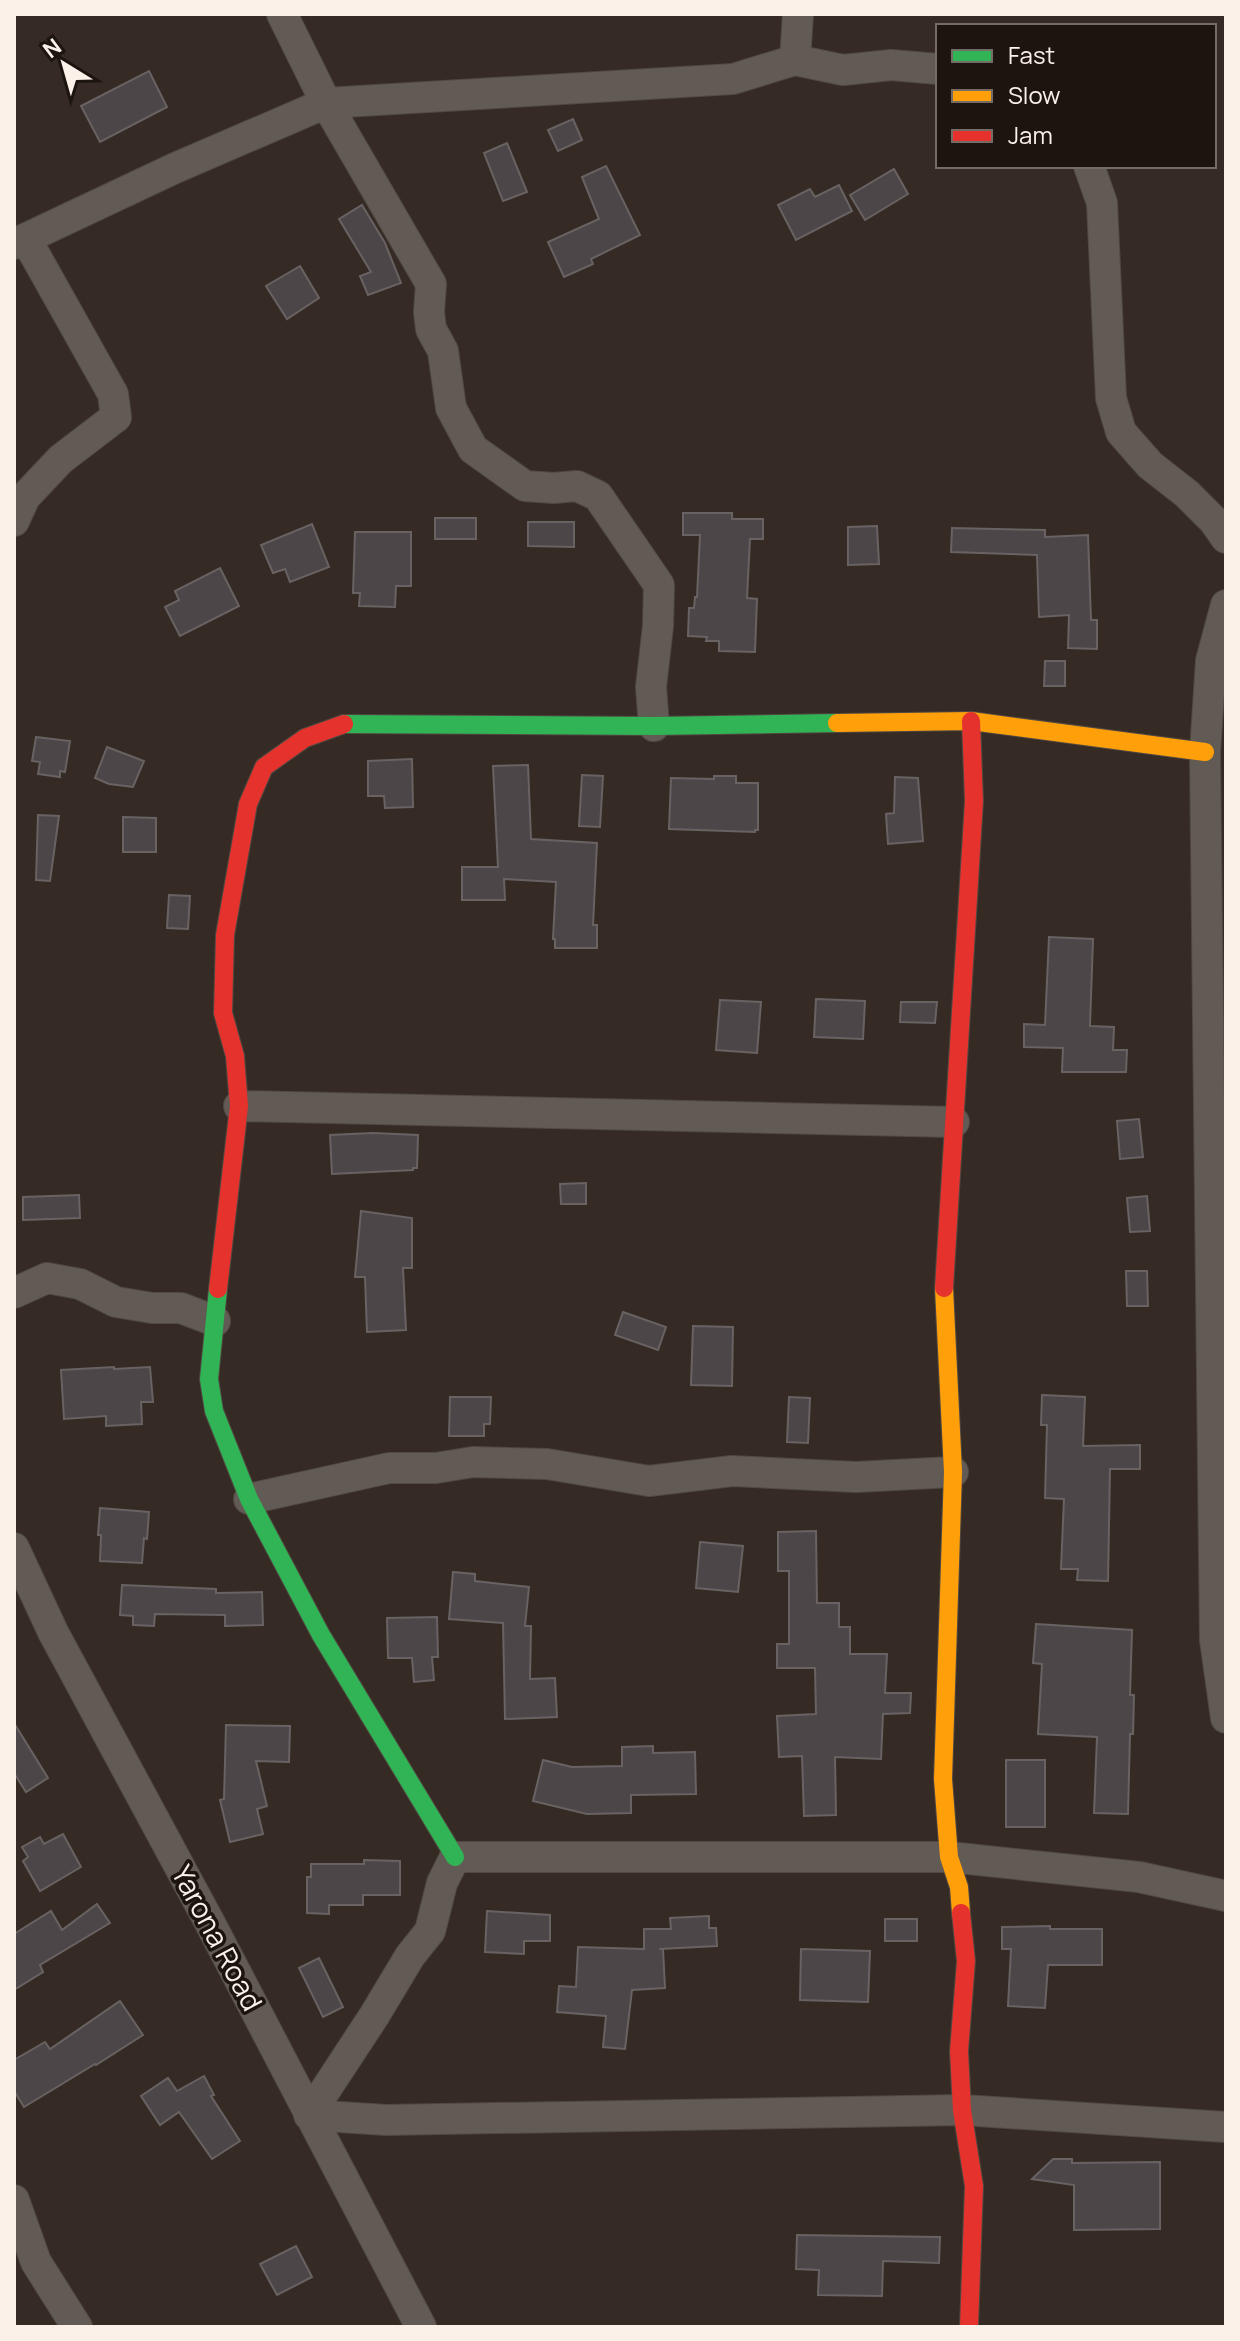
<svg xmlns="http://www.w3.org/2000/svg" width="1240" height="2341" font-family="Manrope,sans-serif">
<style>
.building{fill:#4c4648;stroke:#686263;stroke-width:2}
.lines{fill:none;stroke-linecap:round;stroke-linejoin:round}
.street-casing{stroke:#514842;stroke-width:32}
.fast-casing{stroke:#514842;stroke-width:20}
.slow-casing{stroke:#514842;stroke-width:20}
.jam-casing{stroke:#514842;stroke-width:20}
.street{stroke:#625b55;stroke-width:30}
.fast{stroke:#30b455;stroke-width:18}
.slow{stroke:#ff9f0a;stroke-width:18}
.jam{stroke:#e5322d;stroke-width:18}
.labels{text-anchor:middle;stroke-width:7;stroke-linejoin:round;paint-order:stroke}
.street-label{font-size:28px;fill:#fcf1e9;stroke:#1c140f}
</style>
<rect width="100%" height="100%" fill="#352b24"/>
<g class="building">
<path d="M 149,71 L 167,107 L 100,142 L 81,106 Z"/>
<path d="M 573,119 L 582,140 L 558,151 L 548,130 Z"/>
<path d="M 507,143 L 527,192 L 503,201 L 484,153 Z"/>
<path d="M 606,166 L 640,235 L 591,259 L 593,264 L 564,277 L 548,242 L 599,219 L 582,177 Z"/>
<path d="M 894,169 L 908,194 L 865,220 L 850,195 Z"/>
<path d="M 839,185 L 852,211 L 796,240 L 778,205 L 810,189 L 815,197 Z"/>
<path d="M 362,205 L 385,243 L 401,283 L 368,295 L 360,276 L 371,272 L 339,219 Z"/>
<path d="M 300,266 L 319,298 L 287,319 L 266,286 Z"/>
<path d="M 683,513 L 732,513 L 732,519 L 763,519 L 763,539 L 750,539 L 747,598 L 757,599 L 755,652 L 719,651 L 719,641 L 706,641 L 707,637 L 688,636 L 689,608 L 694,608 L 695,597 L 697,597 L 700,535 L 683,535 Z"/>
<rect x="435" y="518" width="41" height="21"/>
<path d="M 528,522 L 574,522 L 574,547 L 528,546 Z"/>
<path d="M 312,524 L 329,567 L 290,582 L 285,569 L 273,573 L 261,545 Z"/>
<path d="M 877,526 L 879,564 L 848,565 L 848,527 Z"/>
<path d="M 952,528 L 1045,530 L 1045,537 L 1088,535 L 1091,620 L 1097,620 L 1097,649 L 1068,648 L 1069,615 L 1039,617 L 1037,555 L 951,552 Z"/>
<path d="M 355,532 L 411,532 L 411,586 L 396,586 L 395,607 L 359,606 L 360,593 L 353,593 Z"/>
<path d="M 220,568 L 239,606 L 180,636 L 165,607 L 179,600 L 175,591 Z"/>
<path d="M 1045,661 L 1065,661 L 1065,686 L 1044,686 Z"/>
<path d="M 36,737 L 70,741 L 65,772 L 60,771 L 60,777 L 38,774 L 40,762 L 32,761 Z"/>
<path d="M 107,747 L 144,761 L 133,787 L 109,784 L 95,778 Z"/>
<path d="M 412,759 L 413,807 L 385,808 L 384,796 L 368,796 L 368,761 Z"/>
<path d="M 528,765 L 531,839 L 597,843 L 593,925 L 597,925 L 597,948 L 555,948 L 555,939 L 553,939 L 556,882 L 504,879 L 505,900 L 462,900 L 462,867 L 498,867 L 493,766 Z"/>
<path d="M 582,775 L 603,776 L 600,827 L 579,826 Z"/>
<path d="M 714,776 L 736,776 L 736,783 L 758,783 L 758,830 L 755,830 L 755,832 L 669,829 L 671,778 L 714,779 Z"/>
<path d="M 895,777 L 918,778 L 923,841 L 888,844 L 886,814 L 894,813 Z"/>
<path d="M 38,815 L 59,816 L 50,881 L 36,880 Z"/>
<path d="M 123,817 L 156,818 L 156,852 L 123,852 Z"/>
<path d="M 169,895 L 190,896 L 188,929 L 167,928 Z"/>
<path d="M 1049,937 L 1093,939 L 1090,1026 L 1114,1027 L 1113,1050 L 1127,1050 L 1126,1072 L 1062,1072 L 1063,1048 L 1024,1047 L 1024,1024 L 1045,1025 Z"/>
<path d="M 816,999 L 865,1001 L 863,1039 L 814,1037 Z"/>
<path d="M 720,1000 L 761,1002 L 757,1053 L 716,1050 Z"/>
<path d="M 901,1002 L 937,1002 L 935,1023 L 900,1022 Z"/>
<path d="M 1139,1119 L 1143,1157 L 1120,1159 L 1117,1121 Z"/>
<path d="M 373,1133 L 418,1135 L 417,1168 L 413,1168 L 413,1170 L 332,1174 L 330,1135 Z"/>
<path d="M 586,1183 L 586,1204 L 561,1204 L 560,1184 Z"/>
<path d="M 79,1195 L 80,1218 L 23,1220 L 23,1197 Z"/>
<path d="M 1147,1196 L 1150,1231 L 1130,1232 L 1127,1198 Z"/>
<path d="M 361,1211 L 412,1218 L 412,1268 L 403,1268 L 406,1330 L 367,1332 L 365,1277 L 355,1277 Z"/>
<path d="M 1126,1271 L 1147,1271 L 1148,1306 L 1127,1306 Z"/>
<path d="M 623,1312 L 666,1327 L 658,1350 L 615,1335 Z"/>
<path d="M 693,1326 L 733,1327 L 732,1386 L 691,1385 Z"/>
<path d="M 114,1367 L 114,1369 L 150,1367 L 153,1402 L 141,1402 L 142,1424 L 106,1426 L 106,1416 L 64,1419 L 61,1370 Z"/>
<path d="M 1042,1395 L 1085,1397 L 1083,1446 L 1140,1445 L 1140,1469 L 1110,1469 L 1108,1581 L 1077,1580 L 1078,1569 L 1061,1569 L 1064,1499 L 1045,1498 L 1047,1425 L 1041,1425 Z"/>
<path d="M 450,1397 L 491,1397 L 490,1424 L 484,1424 L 484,1436 L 449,1436 Z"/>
<path d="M 789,1397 L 810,1398 L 808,1443 L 787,1442 Z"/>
<path d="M 100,1508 L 149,1512 L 147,1539 L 144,1538 L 142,1563 L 100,1561 L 101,1535 L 98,1535 Z"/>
<path d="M 816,1531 L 817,1603 L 839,1603 L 839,1627 L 850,1627 L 850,1654 L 887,1654 L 885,1693 L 911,1693 L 910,1713 L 883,1714 L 881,1759 L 835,1757 L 836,1815 L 804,1816 L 802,1756 L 779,1757 L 777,1716 L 816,1714 L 815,1668 L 777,1668 L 777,1644 L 789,1644 L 789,1571 L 778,1571 L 778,1532 Z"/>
<path d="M 700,1542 L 743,1546 L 738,1592 L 696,1588 Z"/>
<path d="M 453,1572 L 475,1574 L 475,1581 L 529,1587 L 525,1626 L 531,1626 L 530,1679 L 555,1678 L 557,1717 L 505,1719 L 503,1623 L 449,1619 Z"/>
<path d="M 122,1585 L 216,1589 L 216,1593 L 262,1592 L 263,1625 L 225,1626 L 225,1615 L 155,1614 L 154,1626 L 133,1625 L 133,1616 L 120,1615 Z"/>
<path d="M 437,1617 L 438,1657 L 432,1657 L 434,1680 L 414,1682 L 412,1658 L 388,1658 L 387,1618 Z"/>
<path d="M 1036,1624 L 1132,1630 L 1130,1695 L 1134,1695 L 1133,1734 L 1130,1734 L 1128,1814 L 1094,1813 L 1097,1737 L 1038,1734 L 1042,1664 L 1033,1663 Z"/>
<path d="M 14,1723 L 48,1778 L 26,1792 L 14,1773 Z"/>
<path d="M 226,1725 L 290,1726 L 289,1762 L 256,1761 L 267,1806 L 257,1809 L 263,1834 L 230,1842 L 220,1800 L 224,1799 Z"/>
<path d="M 653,1746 L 653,1753 L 695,1752 L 696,1794 L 631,1795 L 631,1813 L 587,1814 L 533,1801 L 543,1760 L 572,1767 L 622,1766 L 622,1747 Z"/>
<rect x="1006" y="1760" width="39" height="67"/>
<path d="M 63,1834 L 81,1867 L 40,1891 L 23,1861 L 28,1857 L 22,1847 L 40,1837 L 44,1844 Z"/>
<path d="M 364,1860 L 400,1861 L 400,1895 L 363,1895 L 363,1905 L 329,1905 L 329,1914 L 307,1913 L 307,1877 L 311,1877 L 311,1864 L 364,1864 Z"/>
<path d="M 97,1904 L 110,1923 L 40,1965 L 43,1972 L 14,1990 L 14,1934 L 51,1911 L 62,1930 Z"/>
<path d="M 487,1911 L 550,1915 L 550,1941 L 524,1941 L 524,1954 L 485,1952 Z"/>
<path d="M 709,1916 L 709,1928 L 716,1928 L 717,1946 L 659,1949 L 663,1949 L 665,1988 L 632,1990 L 625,2049 L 603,2047 L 606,2016 L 557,2012 L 559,1986 L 576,1987 L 578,1947 L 644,1949 L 644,1929 L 671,1929 L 670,1918 Z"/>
<rect x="885" y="1919" width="32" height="22"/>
<path d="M 1050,1926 L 1050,1929 L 1102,1929 L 1102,1965 L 1048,1965 L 1045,2008 L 1008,2006 L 1011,1949 L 1002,1949 L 1002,1927 Z"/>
<path d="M 801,1949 L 870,1951 L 868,2002 L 800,2000 Z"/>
<path d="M 319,1958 L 343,2007 L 323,2017 L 299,1968 Z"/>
<path d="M 120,2001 L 143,2035 L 96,2065 L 95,2064 L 24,2107 L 14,2091 L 14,2060 L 45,2042 L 50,2049 Z"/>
<path d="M 204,2076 L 214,2095 L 211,2096 L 240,2141 L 212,2159 L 179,2112 L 160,2125 L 141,2096 L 168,2078 L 177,2091 Z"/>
<path d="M 1053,2159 L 1072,2159 L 1072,2163 L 1160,2162 L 1160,2229 L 1074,2230 L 1074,2185 L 1032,2179 Z"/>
<path d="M 797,2235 L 940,2237 L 939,2263 L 883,2261 L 882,2296 L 818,2295 L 819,2270 L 796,2269 Z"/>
<path d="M 296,2246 L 312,2277 L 277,2295 L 260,2264 Z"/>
</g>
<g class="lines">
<defs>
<g id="street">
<path d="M 282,14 L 326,103 L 431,284 L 429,312 L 431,329 L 443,351 L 451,408 L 473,449 L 525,486 L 554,488 L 577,486 L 598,496 L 659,585 L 658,626 L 651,687 L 654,726"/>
<path d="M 795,60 L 798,14"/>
<path d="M 1089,166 L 1102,203 L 1111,398 L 1121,432 L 1150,465 L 1187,494 L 1214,521 L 1226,538"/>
<path d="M 14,244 L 173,169 L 326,103 L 733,79 L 795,60 L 843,70 L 891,65 L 938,69"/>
<path d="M 14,521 L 25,497 L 61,459 L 116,417 L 113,394 L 26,239"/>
<path d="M 1226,605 L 1211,661 L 1205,752 L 1215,1640 L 1226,1718"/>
<path d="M 239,1106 L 954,1122"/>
<path d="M 14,1293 L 47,1278 L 80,1284 L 116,1302 L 152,1308 L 181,1308 L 215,1321"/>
<path d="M 249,1499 L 389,1468 L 436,1468 L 473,1462 L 547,1464 L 649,1481 L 732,1471 L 856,1477 L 953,1472"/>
<path d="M 14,1548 L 53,1632 L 211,1925 L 421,2327"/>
<path d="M 1226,1896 L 1139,1877 L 949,1857 L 455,1857 L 442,1883 L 430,1931 L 410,1956 L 374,2016 L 309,2115 L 386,2120 L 962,2110 L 1226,2127"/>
<path d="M 14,2200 L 36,2262 L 77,2327"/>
</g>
<g id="fast">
<path d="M 344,724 L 654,726 L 837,723"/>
<path d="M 218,1289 L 209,1379 L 214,1411 L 249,1499 L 321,1635 L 455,1857"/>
</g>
<g id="slow">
<path d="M 837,723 L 971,721 L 1205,752"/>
<path d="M 944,1288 L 953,1472 L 943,1779 L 949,1857 L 959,1887 L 961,1913"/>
</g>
<g id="jam">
<path d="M 944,1288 L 974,801 L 971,721"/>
<path d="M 218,1289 L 239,1106 L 235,1056 L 223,1013 L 225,935 L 248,804 L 264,767 L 305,738 L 344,724"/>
<path d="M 961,1913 L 966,1961 L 959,2051 L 962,2110 L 974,2186 L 969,2327"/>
</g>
</defs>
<use href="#street" class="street-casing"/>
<use href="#fast" class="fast-casing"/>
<use href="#slow" class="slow-casing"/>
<use href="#jam" class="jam-casing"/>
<use href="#street" class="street"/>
<use href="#fast" class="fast"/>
<use href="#slow" class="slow"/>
<use href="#jam" class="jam"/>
</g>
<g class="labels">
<g class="street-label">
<text transform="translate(217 1938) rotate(62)" y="10">Yarona Road</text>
</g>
</g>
<rect width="1240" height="2341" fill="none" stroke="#fcf1e9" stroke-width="32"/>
<rect x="936" y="24" width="280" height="144" fill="#1c140f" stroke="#766c66" stroke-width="2"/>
<rect x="952" y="50" width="40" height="12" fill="#30b455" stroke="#766c66" stroke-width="2"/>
<text x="1008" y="64" font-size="24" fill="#fcf1e9">Fast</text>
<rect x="952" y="90" width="40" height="12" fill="#ff9f0a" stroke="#766c66" stroke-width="2"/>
<text x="1008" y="104" font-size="24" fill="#fcf1e9">Slow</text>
<rect x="952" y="130" width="40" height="12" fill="#e5322d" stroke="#766c66" stroke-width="2"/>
<text x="1008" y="144" font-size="24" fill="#fcf1e9">Jam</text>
<g transform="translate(64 64) rotate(323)" stroke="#1c140f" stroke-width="6" paint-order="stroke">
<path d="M0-6L14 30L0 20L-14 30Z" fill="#fcf1e9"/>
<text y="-12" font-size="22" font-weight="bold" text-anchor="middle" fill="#fcf1e9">N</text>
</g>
</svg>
